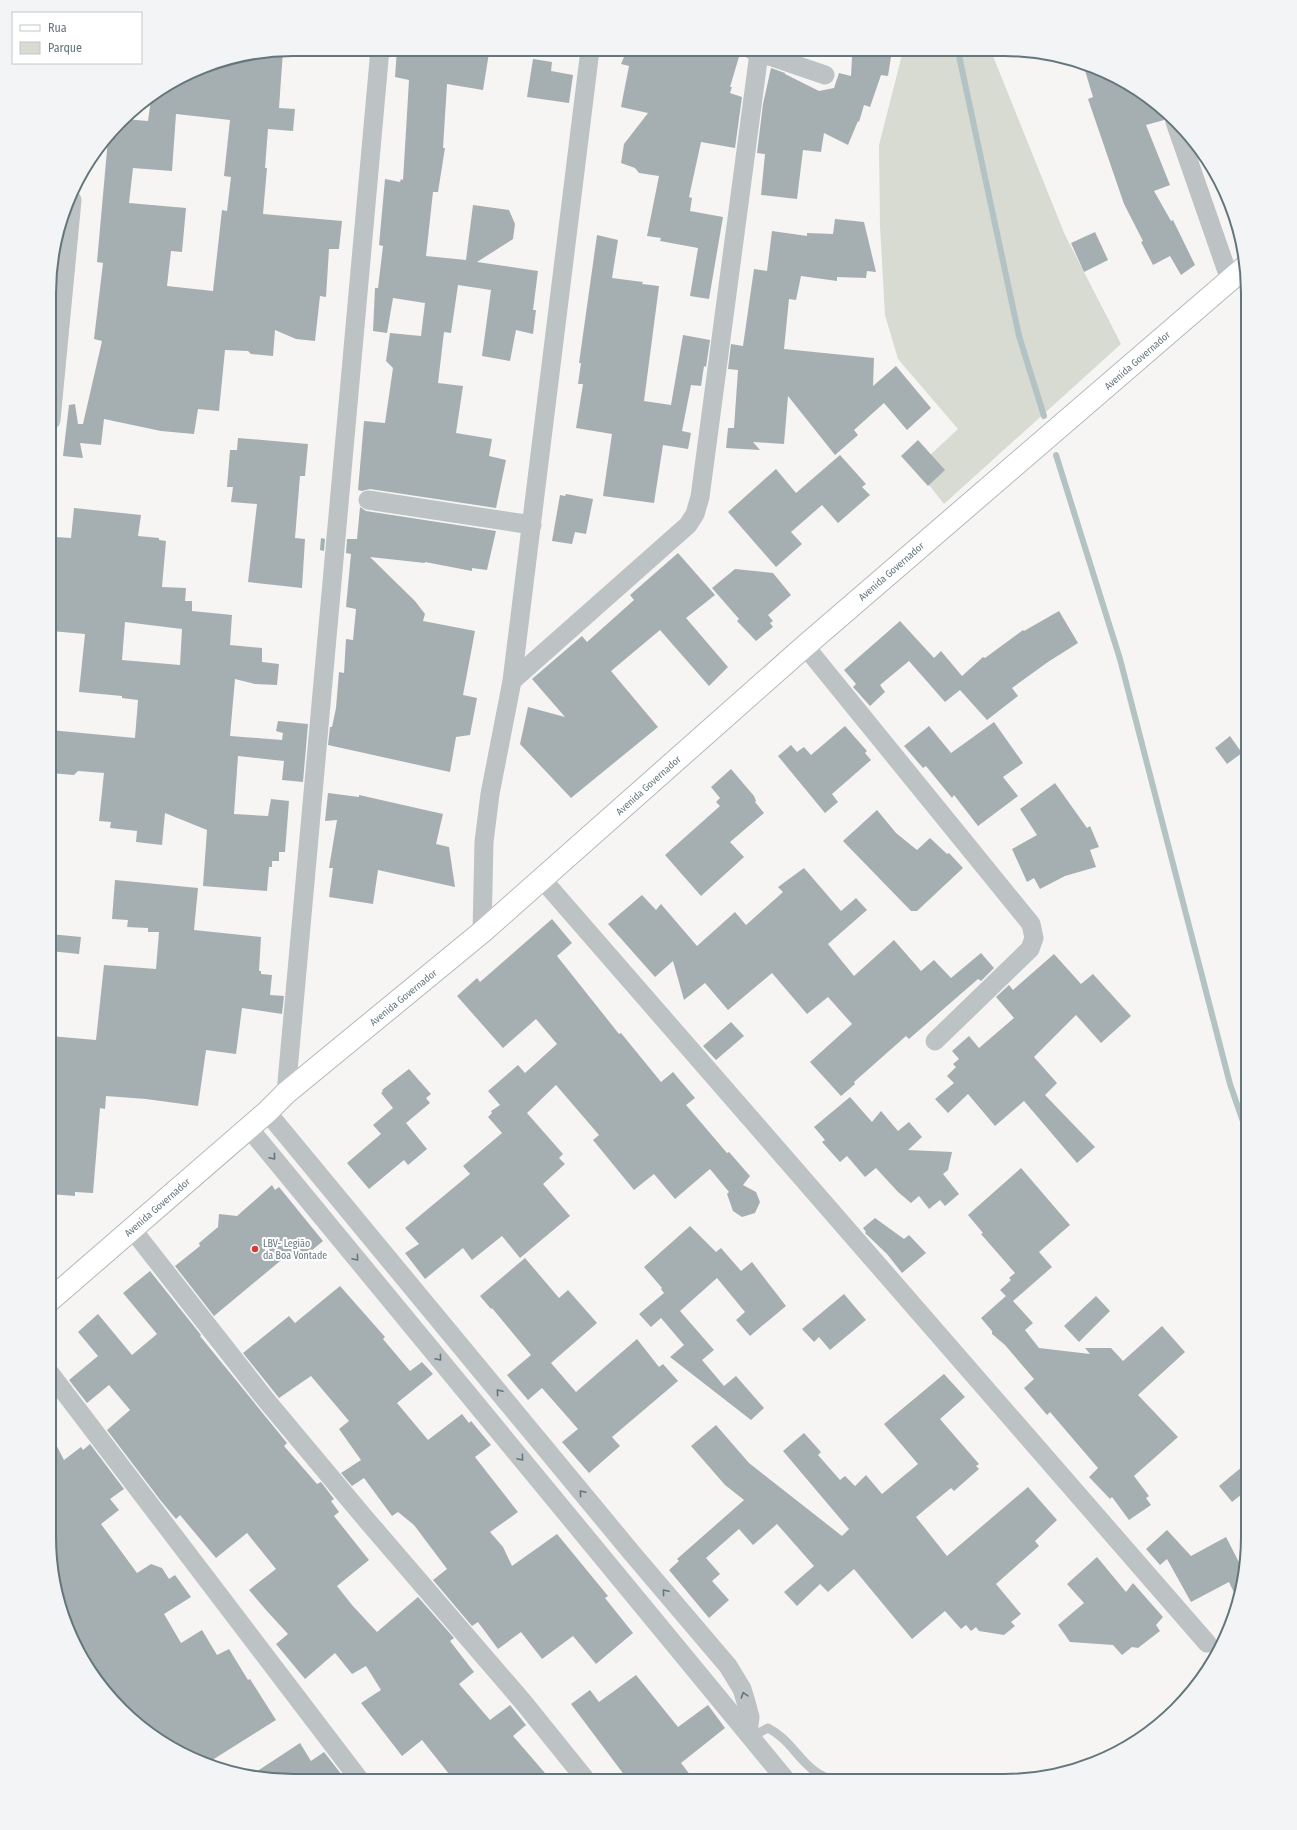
<svg xmlns="http://www.w3.org/2000/svg" width="1297" height="1830" font-family="'Fira Sans Condensed',sans-serif">
<style>
.green{fill:#d7dbd2}
.lines{fill:none;stroke-linecap:round;stroke-linejoin:round}
.stream{stroke:#b3c3c4;stroke-width:6}
.building{fill:#a5afb2;fill-rule:evenodd}
.secondary-casing{stroke:#b2b8bb;stroke-width:24}
.lane{stroke:#bdc2c4;stroke-width:9}
.street{stroke:#bdc2c4;stroke-width:19}
.secondary{stroke:#fff;stroke-width:22}
.oneway{stroke:#63767c}
.poi-dot{fill:#d9392f;stroke:#fff;stroke-width:1.5}
.labels{text-anchor:middle;stroke-width:4;stroke-linejoin:round;paint-order:stroke}
.street-label{font-size:10px;fill:#63767c;stroke:#fff}
.poi-label{font-size:10px;fill:#63767c;stroke:#fff;text-anchor:start}
.rim{fill:none;stroke:#63767c;stroke-width:2}
</style>
<rect width="100%" height="100%" fill="#f6f5f3"/>
<path class="green" d="M 903,51 L 991,51 L 1065,235 L 1121,344 L 944,504 L 916,468 L 958,429 L 898,359 L 885,315 L 880,226 L 879,145 Z"/>
<g class="lines">
<g class="stream">
<path d="M 958,51 L 1019,336 L 1044,416"/>
<path d="M 1056,455 L 1120,659 L 1230,1084 L 1248,1136"/>
</g>
</g>
<g class="building">
<path d="M 397,49 L 461,49 L 489,53 L 483,90 L 447,84 L 443,148 L 445,148 L 438,192 L 433,192 L 426,256 L 466,260 L 473,205 L 509,210 L 515,224 L 513,239 L 477,262 L 538,271 L 533,310 L 536,310 L 533,334 L 516,330 L 510,361 L 482,356 L 491,290 L 458,285 L 451,333 L 444,332 L 438,383 L 463,386 L 456,433 L 492,439 L 489,456 L 506,460 L 496,508 L 370,489 L 362,491 L 358,490 L 364,421 L 385,423 L 393,368 L 386,361 L 390,333 L 421,336 L 425,303 L 393,298 L 387,333 L 373,331 L 375,288 L 378,288 L 383,246 L 379,245 L 385,179 L 400,182 L 401,179 L 403,180 L 409,80 L 395,77 Z"/>
<path d="M 627,50 L 741,50 L 730,87 L 732,87 L 730,93 L 742,97 L 735,148 L 701,142 L 689,197 L 692,198 L 690,211 L 723,217 L 709,299 L 690,296 L 698,248 L 660,241 L 661,238 L 647,236 L 659,176 L 639,173 L 635,168 L 621,163 L 624,144 L 648,113 L 621,107 L 629,66 L 621,64 Z"/>
<path d="M 283,51 L 279,108 L 295,109 L 293,131 L 268,129 L 265,168 L 267,168 L 263,214 L 342,221 L 339,249 L 329,249 L 326,297 L 320,296 L 315,341 L 296,339 L 275,330 L 273,356 L 251,354 L 248,351 L 225,350 L 219,411 L 198,409 L 194,434 L 161,431 L 104,419 L 101,445 L 80,443 L 83,458 L 63,456 L 69,405 L 75,404 L 78,424 L 83,424 L 102,341 L 94,339 L 103,263 L 97,262 L 108,139 L 124,119 L 148,121 L 151,99 L 214,62 ZM 176,114 L 230,120 L 224,176 L 231,177 L 227,211 L 222,210 L 213,291 L 167,286 L 171,251 L 182,252 L 186,208 L 129,203 L 133,168 L 172,171 Z"/>
<path d="M 857,53 L 891,57 L 888,76 L 881,75 L 870,107 L 864,105 L 859,122 L 858,121 L 848,145 L 824,133 L 821,152 L 803,150 L 797,199 L 761,195 L 765,154 L 757,153 L 763,104 L 771,68 L 785,73 L 785,74 L 819,91 L 834,88 L 839,73 L 851,76 L 852,57 L 857,57 Z"/>
<path d="M 533,59 L 552,62 L 551,71 L 573,75 L 569,103 L 527,97 Z"/>
<path d="M 1083,64 L 1098,68 L 1152,99 L 1161,108 L 1164,120 L 1146,125 L 1170,185 L 1154,191 L 1171,221 L 1173,220 L 1195,265 L 1181,275 L 1170,256 L 1153,265 L 1141,242 L 1143,241 L 1124,204 L 1088,99 L 1093,97 Z"/>
<path d="M 835,219 L 864,222 L 876,272 L 867,271 L 866,278 L 837,277 L 837,281 L 801,276 L 796,300 L 789,299 L 784,349 L 874,358 L 873,386 L 896,366 L 931,408 L 907,430 L 884,403 L 854,430 L 858,435 L 835,455 L 788,396 L 784,444 L 753,442 L 760,450 L 726,448 L 728,428 L 734,428 L 738,370 L 728,369 L 731,344 L 743,346 L 754,269 L 767,271 L 772,231 L 807,236 L 807,233 L 833,234 Z"/>
<path d="M 1095,232 L 1108,260 L 1084,272 L 1071,243 Z"/>
<path d="M 597,235 L 618,240 L 612,278 L 643,282 L 642,284 L 659,286 L 644,401 L 671,405 L 683,335 L 710,340 L 706,367 L 704,366 L 701,386 L 691,385 L 682,431 L 691,433 L 688,449 L 663,445 L 654,503 L 603,496 L 612,434 L 576,428 L 583,384 L 578,384 L 581,363 L 579,363 Z"/>
<path d="M 238,438 L 308,444 L 305,476 L 300,476 L 295,538 L 305,539 L 302,588 L 248,582 L 257,504 L 231,502 L 233,487 L 227,487 L 230,450 L 237,450 Z"/>
<path d="M 918,440 L 945,470 L 928,486 L 901,456 Z"/>
<path d="M 840,455 L 866,484 L 862,487 L 870,495 L 838,523 L 822,505 L 791,532 L 802,544 L 776,567 L 728,512 L 776,469 L 796,493 Z"/>
<path d="M 566,494 L 593,499 L 586,534 L 575,532 L 572,544 L 552,541 L 560,495 L 565,496 Z"/>
<path d="M 360,507 L 366,511 L 496,531 L 487,570 L 472,568 L 472,571 L 425,562 L 425,563 L 370,557 L 415,601 L 425,614 L 423,621 L 475,631 L 463,695 L 477,698 L 470,735 L 456,737 L 450,772 L 328,745 L 330,727 L 332,727 L 336,708 L 339,672 L 344,673 L 346,639 L 353,640 L 356,609 L 346,607 L 351,554 L 346,553 L 347,539 L 357,539 Z"/>
<path d="M 74,508 L 141,515 L 138,536 L 159,538 L 159,540 L 166,541 L 162,587 L 186,588 L 185,601 L 192,601 L 192,611 L 232,615 L 230,645 L 262,648 L 262,662 L 279,664 L 277,685 L 255,684 L 235,679 L 230,736 L 282,740 L 283,733 L 276,731 L 278,721 L 308,724 L 303,782 L 282,780 L 284,761 L 238,756 L 234,814 L 268,816 L 271,799 L 289,801 L 285,852 L 279,852 L 279,861 L 272,861 L 272,867 L 269,867 L 267,891 L 203,886 L 207,830 L 165,813 L 162,845 L 136,842 L 137,831 L 110,828 L 111,822 L 99,821 L 104,773 L 78,771 L 74,775 L 50,773 L 50,730 L 135,738 L 138,700 L 122,698 L 122,696 L 79,692 L 85,634 L 51,631 L 51,575 L 52,575 L 56,537 L 71,538 ZM 125,622 L 182,629 L 180,665 L 122,660 Z"/>
<path d="M 321,538 L 325,539 L 324,551 L 320,550 Z"/>
<path d="M 678,553 L 715,595 L 686,618 L 728,667 L 709,686 L 660,630 L 611,671 L 658,727 L 571,798 L 520,744 L 528,707 L 565,717 L 532,679 L 582,636 L 587,642 L 634,600 L 630,595 Z"/>
<path d="M 735,569 L 773,573 L 791,595 L 768,615 L 773,621 L 770,623 L 773,627 L 756,641 L 737,621 L 739,619 L 712,588 Z"/>
<path d="M 1059,611 L 1078,643 L 1048,662 L 1012,688 L 1018,696 L 987,720 L 960,690 L 945,702 L 909,661 L 880,685 L 885,692 L 870,706 L 853,687 L 856,684 L 844,670 L 900,621 L 934,658 L 941,651 L 962,676 L 983,657 L 985,658 L 1023,630 L 1024,631 Z"/>
<path d="M 994,722 L 1023,763 L 1003,777 L 1018,796 L 978,826 L 954,795 L 952,798 L 926,766 L 923,768 L 904,746 L 929,726 L 951,753 Z"/>
<path d="M 845,726 L 867,751 L 865,753 L 871,760 L 832,794 L 838,802 L 825,813 L 778,756 L 791,745 L 797,752 L 804,747 L 811,755 Z"/>
<path d="M 1230,736 L 1242,753 L 1227,764 L 1215,748 Z"/>
<path d="M 731,769 L 754,796 L 756,801 L 755,802 L 764,813 L 730,842 L 744,857 L 701,896 L 665,855 L 720,806 L 716,802 L 720,798 L 711,787 Z"/>
<path d="M 1055,783 L 1087,828 L 1090,826 L 1099,847 L 1090,850 L 1096,867 L 1065,876 L 1040,889 L 1034,878 L 1027,882 L 1012,849 L 1037,835 L 1020,809 Z"/>
<path d="M 328,793 L 359,797 L 359,795 L 443,814 L 436,844 L 449,847 L 455,887 L 378,870 L 373,904 L 329,897 L 333,868 L 329,868 L 337,820 L 325,821 Z"/>
<path d="M 877,810 L 896,833 L 917,850 L 930,838 L 947,854 L 949,853 L 963,868 L 917,911 L 911,911 L 843,841 Z"/>
<path d="M 804,868 L 841,911 L 856,898 L 867,910 L 828,944 L 854,976 L 894,940 L 921,971 L 934,960 L 951,978 L 981,953 L 994,968 L 981,981 L 978,979 L 909,1039 L 906,1036 L 854,1082 L 855,1084 L 841,1096 L 810,1062 L 852,1024 L 828,997 L 807,1014 L 772,973 L 728,1010 L 705,983 L 684,1000 L 673,961 L 655,977 L 608,924 L 642,895 L 656,910 L 661,904 L 697,946 L 735,912 L 746,925 L 783,892 L 778,887 Z"/>
<path d="M 115,880 L 198,888 L 194,930 L 261,937 L 259,971 L 261,971 L 261,974 L 272,975 L 270,995 L 284,996 L 282,1014 L 242,1008 L 236,1054 L 206,1050 L 198,1106 L 146,1099 L 106,1096 L 105,1109 L 100,1108 L 93,1193 L 75,1192 L 75,1196 L 50,1194 L 50,1125 L 53,1089 L 50,1088 L 50,1036 L 96,1040 L 104,965 L 156,969 L 159,932 L 148,932 L 148,928 L 127,927 L 128,920 L 112,919 Z"/>
<path d="M 552,919 L 572,943 L 557,956 L 619,1034 L 621,1033 L 661,1082 L 673,1072 L 695,1098 L 686,1105 L 727,1153 L 729,1152 L 750,1176 L 743,1185 L 756,1192 L 760,1202 L 755,1213 L 742,1217 L 733,1211 L 727,1194 L 729,1192 L 710,1169 L 675,1199 L 654,1174 L 634,1190 L 593,1140 L 599,1135 L 556,1085 L 527,1113 L 563,1154 L 559,1158 L 565,1164 L 543,1184 L 570,1216 L 520,1258 L 502,1236 L 472,1260 L 463,1248 L 425,1279 L 405,1253 L 419,1244 L 405,1228 L 470,1174 L 463,1166 L 502,1133 L 488,1117 L 492,1113 L 491,1111 L 500,1105 L 488,1091 L 518,1065 L 525,1073 L 557,1044 L 536,1019 L 503,1048 L 457,996 L 477,978 L 480,982 Z"/>
<path d="M 50,934 L 81,937 L 79,954 L 50,951 Z"/>
<path d="M 1054,954 L 1081,984 L 1093,974 L 1131,1016 L 1101,1043 L 1076,1015 L 1034,1057 L 1057,1083 L 1045,1095 L 1095,1147 L 1077,1163 L 1024,1101 L 995,1126 L 968,1094 L 948,1113 L 935,1099 L 954,1083 L 947,1076 L 956,1067 L 953,1064 L 959,1059 L 952,1051 L 969,1036 L 979,1048 L 1014,1018 L 996,997 L 1009,985 L 1013,990 Z"/>
<path d="M 731,1022 L 744,1036 L 716,1060 L 703,1046 Z"/>
<path d="M 409,1069 L 431,1094 L 426,1098 L 430,1103 L 406,1123 L 427,1149 L 408,1165 L 404,1160 L 369,1189 L 347,1163 L 381,1134 L 373,1125 L 393,1108 L 381,1093 L 383,1091 L 382,1090 Z"/>
<path d="M 850,1097 L 872,1122 L 881,1111 L 898,1131 L 909,1122 L 922,1137 L 908,1150 L 952,1152 L 948,1170 L 943,1174 L 959,1194 L 945,1206 L 940,1200 L 929,1209 L 919,1196 L 911,1203 L 898,1192 L 876,1168 L 865,1177 L 847,1156 L 840,1162 L 822,1142 L 825,1140 L 814,1127 Z"/>
<path d="M 1021,1168 L 1070,1225 L 1039,1252 L 1052,1267 L 1013,1301 L 1033,1323 L 1025,1330 L 1039,1348 L 1090,1354 L 1085,1348 L 1111,1348 L 1123,1361 L 1162,1326 L 1185,1352 L 1138,1395 L 1178,1437 L 1134,1476 L 1149,1496 L 1146,1498 L 1151,1505 L 1129,1520 L 1112,1497 L 1110,1499 L 1089,1477 L 1098,1468 L 1050,1412 L 1047,1415 L 1024,1388 L 1034,1379 L 1005,1345 L 992,1334 L 992,1331 L 981,1318 L 1006,1296 L 1000,1290 L 1011,1280 L 1009,1278 L 1015,1273 L 981,1234 L 983,1233 L 968,1215 Z"/>
<path d="M 272,1185 L 275,1190 L 279,1187 L 323,1241 L 299,1261 L 291,1252 L 214,1316 L 175,1266 L 200,1246 L 199,1243 L 218,1227 L 219,1214 L 237,1216 Z"/>
<path d="M 875,1218 L 904,1239 L 909,1235 L 926,1253 L 902,1273 L 887,1254 L 865,1233 L 866,1232 L 863,1228 Z"/>
<path d="M 690,1226 L 716,1252 L 721,1248 L 741,1271 L 752,1262 L 786,1306 L 750,1336 L 736,1320 L 745,1312 L 717,1278 L 680,1311 L 714,1350 L 702,1360 L 724,1386 L 736,1376 L 764,1408 L 751,1420 L 670,1357 L 684,1345 L 661,1318 L 651,1327 L 639,1314 L 664,1293 L 661,1289 L 662,1288 L 644,1267 Z"/>
<path d="M 525,1258 L 559,1298 L 568,1290 L 597,1323 L 551,1363 L 576,1392 L 637,1339 L 659,1367 L 663,1364 L 678,1381 L 612,1437 L 620,1446 L 589,1473 L 562,1442 L 578,1429 L 542,1388 L 528,1400 L 507,1375 L 531,1355 L 492,1308 L 491,1309 L 480,1296 Z"/>
<path d="M 150,1271 L 197,1330 L 201,1335 L 200,1336 L 287,1443 L 284,1446 L 317,1484 L 321,1482 L 334,1499 L 331,1501 L 339,1512 L 334,1516 L 369,1560 L 337,1586 L 352,1605 L 377,1632 L 418,1597 L 454,1638 L 450,1641 L 474,1672 L 459,1684 L 490,1720 L 510,1705 L 526,1725 L 513,1736 L 551,1780 L 453,1779 L 422,1740 L 402,1756 L 361,1703 L 381,1690 L 366,1666 L 352,1674 L 335,1653 L 305,1679 L 276,1644 L 288,1634 L 266,1610 L 249,1590 L 276,1569 L 247,1533 L 216,1558 L 180,1515 L 176,1519 L 161,1501 L 107,1430 L 130,1410 L 109,1385 L 87,1403 L 69,1380 L 98,1356 L 78,1332 L 98,1314 L 132,1355 L 157,1334 L 123,1293 Z"/>
<path d="M 340,1286 L 385,1337 L 383,1339 L 410,1371 L 422,1362 L 433,1374 L 397,1403 L 428,1440 L 462,1414 L 469,1423 L 471,1421 L 491,1445 L 475,1457 L 518,1512 L 490,1532 L 503,1547 L 512,1566 L 557,1534 L 608,1596 L 605,1598 L 633,1633 L 596,1664 L 573,1636 L 542,1659 L 521,1632 L 498,1649 L 478,1622 L 472,1626 L 433,1580 L 447,1569 L 414,1525 L 398,1512 L 392,1516 L 364,1478 L 352,1486 L 341,1473 L 361,1460 L 339,1429 L 349,1421 L 311,1376 L 279,1398 L 243,1353 L 289,1316 L 295,1323 Z"/>
<path d="M 844,1294 L 866,1320 L 830,1350 L 819,1337 L 814,1342 L 802,1329 Z"/>
<path d="M 1096,1296 L 1110,1311 L 1079,1342 L 1064,1326 Z"/>
<path d="M 944,1374 L 965,1397 L 940,1419 L 979,1464 L 976,1466 L 979,1469 L 954,1491 L 951,1488 L 916,1517 L 947,1556 L 1028,1487 L 1057,1520 L 1035,1541 L 1039,1546 L 996,1584 L 1021,1614 L 1011,1622 L 1015,1626 L 1004,1635 L 979,1631 L 976,1627 L 971,1631 L 966,1625 L 961,1629 L 945,1611 L 912,1639 L 854,1569 L 828,1592 L 820,1584 L 797,1606 L 784,1592 L 814,1566 L 777,1524 L 753,1545 L 739,1529 L 706,1558 L 720,1574 L 712,1581 L 729,1600 L 709,1618 L 669,1570 L 679,1561 L 677,1559 L 744,1500 L 725,1485 L 691,1446 L 716,1425 L 749,1463 L 842,1536 L 849,1529 L 783,1451 L 804,1433 L 821,1452 L 818,1455 L 840,1480 L 845,1476 L 855,1486 L 866,1475 L 882,1494 L 918,1464 L 884,1424 Z"/>
<path d="M 49,1431 L 64,1460 L 81,1447 L 83,1450 L 90,1444 L 124,1489 L 110,1499 L 119,1510 L 101,1524 L 137,1573 L 151,1564 L 162,1568 L 169,1579 L 175,1575 L 191,1597 L 164,1614 L 181,1643 L 202,1630 L 217,1655 L 229,1649 L 248,1680 L 250,1679 L 276,1720 L 206,1764 L 200,1763 L 145,1731 L 109,1698 L 96,1677 L 100,1675 L 84,1647 L 78,1650 L 74,1645 L 57,1600 L 49,1537 Z"/>
<path d="M 1248,1462 L 1247,1490 L 1232,1502 L 1219,1486 Z"/>
<path d="M 1167,1530 L 1191,1556 L 1226,1537 L 1244,1572 L 1238,1601 L 1229,1582 L 1191,1602 L 1167,1559 L 1160,1565 L 1146,1549 Z"/>
<path d="M 1097,1557 L 1126,1592 L 1133,1583 L 1163,1617 L 1156,1625 L 1160,1631 L 1138,1648 L 1132,1647 L 1122,1655 L 1113,1645 L 1070,1642 L 1058,1625 L 1084,1603 L 1067,1584 Z"/>
<path d="M 636,1675 L 678,1727 L 708,1705 L 725,1728 L 681,1763 L 694,1780 L 628,1780 L 571,1704 L 590,1690 L 599,1702 Z"/>
<path d="M 300,1743 L 311,1761 L 324,1752 L 345,1779 L 261,1779 L 250,1776 Z"/>
</g>
<g class="lines">
<defs>
<path id="secondary" d="M 49,1301 L 267,1112 L 286,1093 L 482,932 L 805,646 L 1245,267"/>
</defs>
<use href="#secondary" class="secondary-casing"/>
<path class="lane" d="M 751,1737 L 768,1728 C 796,1742 801,1772 836,1781"/>
<g class="street">
<path d="M 752,50 L 825,75"/>
<path d="M 1175,122 L 1230,280"/>
<path d="M 51,420 L 72,200"/>
<path d="M 368,500 L 532,525"/>
<path d="M 805,646 L 1031,924 L 1034,938 L 1030,949 L 935,1041"/>
<path d="M 512,681 L 688,525 L 695,514 L 700,497 L 759,53"/>
<path d="M 542,879 L 1207,1643"/>
<path d="M 482,932 L 484,842 L 490,794 L 512,681 L 590,50"/>
<path d="M 286,1093 L 380,49"/>
<path d="M 267,1112 L 631,1552 L 728,1666 L 742,1689 L 746,1702 L 750,1717 L 748,1733"/>
<path d="M 248,1127 L 786,1780"/>
<path d="M 132,1229 L 266,1400 L 364,1517 L 524,1703 L 586,1780"/>
<path d="M 49,1372 L 359,1779"/>
</g>
<use href="#secondary" class="secondary"/>
</g>
<defs><path id="oneway-chevron" d="M-2-3.5L2.5 0L-2 3.5" fill="none" stroke-width="1.6" stroke-linecap="round" stroke-linejoin="round"/></defs>
<g class="oneway">
<use href="#oneway-chevron" transform="translate(273 1157) rotate(50)"/>
<use href="#oneway-chevron" transform="translate(356 1258) rotate(50)"/>
<use href="#oneway-chevron" transform="translate(439 1358) rotate(50)"/>
<use href="#oneway-chevron" transform="translate(499 1392) rotate(-130)"/>
<use href="#oneway-chevron" transform="translate(521 1458) rotate(50)"/>
<use href="#oneway-chevron" transform="translate(582 1493) rotate(-130)"/>
<use href="#oneway-chevron" transform="translate(665 1592) rotate(-130)"/>
<use href="#oneway-chevron" transform="translate(744 1695) rotate(-107)"/>
</g>
<circle class="poi-dot" cx="255" cy="1249" r="4"/>
<g class="labels">
<g class="street-label">
<text transform="translate(1137 360) rotate(-41)" y="4">Avenida Governador</text>
<text transform="translate(891 571) rotate(-41)" y="4">Avenida Governador</text>
<text transform="translate(648 785) rotate(-42)" y="4">Avenida Governador</text>
<text transform="translate(403 997) rotate(-39)" y="4">Avenida Governador</text>
<text transform="translate(157 1207) rotate(-41)" y="4">Avenida Governador</text>
</g>
<g class="poi-label">
<text x="263" y="1247">LBV- Legião<tspan x="263" dy="12">da Boa Vontade</tspan></text>
</g>
</g>
<path d="M0 0H1297V1830H0ZM293 56H1004A237 237 0 0 1 1241 293V1537A237 237 0 0 1 1004 1774H293A237 237 0 0 1 56 1537V293A237 237 0 0 1 293 56Z" fill="#f3f4f5" fill-rule="evenodd"/>
<path class="rim" d="M293 56H1004A237 237 0 0 1 1241 293V1537A237 237 0 0 1 1004 1774H293A237 237 0 0 1 56 1537V293A237 237 0 0 1 293 56Z"/>
<rect x="12" y="12" width="130" height="52" fill="#ffffff" stroke="#c1c8cb"/>
<rect x="20" y="25" width="20" height="6" fill="#ffffff" stroke="#c1c8cb"/>
<text x="48" y="32" font-size="12" fill="#63767c">Rua</text>
<rect x="20" y="42" width="20" height="12" fill="#d7dbd2" stroke="#c1c8cb"/>
<text x="48" y="52" font-size="12" fill="#63767c">Parque</text>
</svg>
